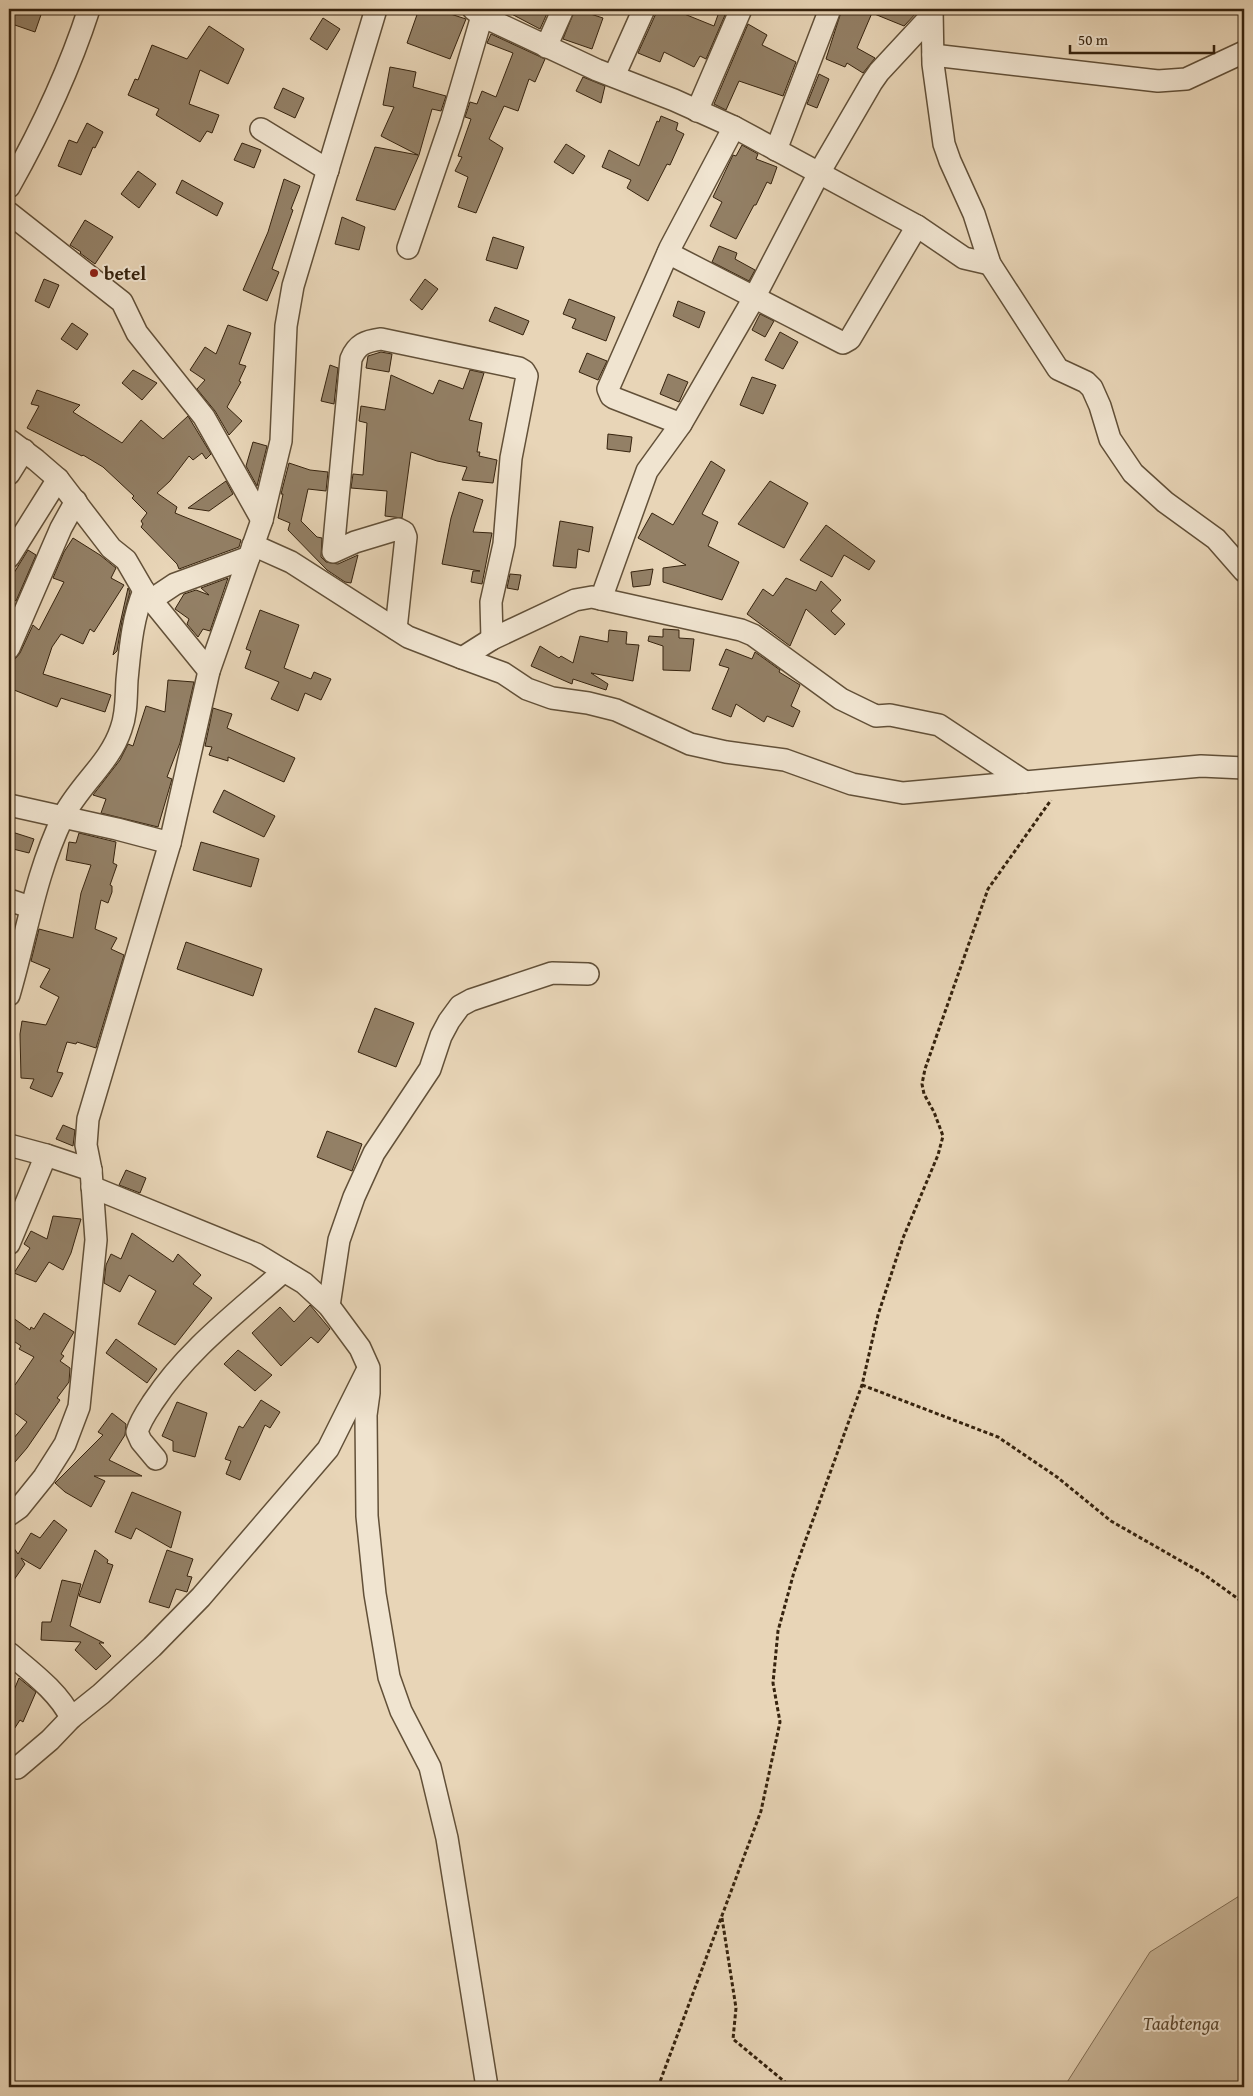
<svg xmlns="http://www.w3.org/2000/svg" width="1253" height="2096" font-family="'Gentium Book Plus',serif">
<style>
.green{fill:#cab79a;stroke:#806d54}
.building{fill:#938066;stroke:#36230e}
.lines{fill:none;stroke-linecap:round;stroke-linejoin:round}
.minor-casing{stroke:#625038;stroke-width:24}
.path{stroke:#36230e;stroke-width:3;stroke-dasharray:4 2.5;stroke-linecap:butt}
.minor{stroke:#f0e4d0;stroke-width:21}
.poi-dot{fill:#8f2418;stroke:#f0e4d0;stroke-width:2}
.labels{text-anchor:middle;stroke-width:4;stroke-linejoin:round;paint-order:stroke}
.poi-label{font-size:19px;font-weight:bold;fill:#36230e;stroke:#f0e4d0;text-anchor:start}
.park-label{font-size:19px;font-style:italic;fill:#5b4831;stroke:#f0e4d0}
</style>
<rect width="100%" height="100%" fill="#e8d5b7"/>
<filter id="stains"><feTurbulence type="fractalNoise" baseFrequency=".004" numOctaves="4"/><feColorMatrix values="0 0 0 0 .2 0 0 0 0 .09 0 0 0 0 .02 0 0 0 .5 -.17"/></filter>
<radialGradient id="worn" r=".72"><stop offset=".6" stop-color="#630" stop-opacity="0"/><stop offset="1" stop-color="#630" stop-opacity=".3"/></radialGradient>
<path class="green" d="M 1244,1893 L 1244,2087 L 1064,2087 L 1150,1952 Z"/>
<g class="building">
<path d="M 9,9 L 43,9 L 35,32 L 9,23 Z"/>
<path d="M 419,9 L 435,9 L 466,19 L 450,59 L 407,43 Z"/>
<path d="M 502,9 L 549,9 L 540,29 Z"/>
<path d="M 575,9 L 603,18 L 592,49 L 563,39 Z"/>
<path d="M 658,9 L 672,9 L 714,26 L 719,12 L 725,15 L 706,59 L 700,56 L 694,67 L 664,52 L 660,62 L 638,53 Z"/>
<path d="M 842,9 L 920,9 L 904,26 L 872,13 L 857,48 L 875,58 L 863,73 L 847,63 L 845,67 L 826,59 Z"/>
<path d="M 323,18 L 340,29 L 327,50 L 310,39 Z"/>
<path d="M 748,24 L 767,35 L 762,45 L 796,62 L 783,96 L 739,81 L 726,110 L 714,104 Z"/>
<path d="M 209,26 L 244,49 L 228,84 L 200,70 L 189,104 L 219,115 L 212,133 L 207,131 L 200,142 L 156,115 L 159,109 L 128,95 L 135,79 L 138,80 L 152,45 L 187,59 Z"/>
<path d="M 491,34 L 545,59 L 535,82 L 529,79 L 518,111 L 504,106 L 489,139 L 503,148 L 476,213 L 458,207 L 468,177 L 455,171 L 462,157 L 458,156 L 471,119 L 465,117 L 470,102 L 477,104 L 482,91 L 496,97 L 513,53 L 487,43 Z"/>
<path d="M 390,67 L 416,72 L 413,87 L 446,96 L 441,111 L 432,109 L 419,155 L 395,210 L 356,200 L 375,147 L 418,155 L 381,136 L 394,107 L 383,105 Z"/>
<path d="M 819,74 L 829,79 L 817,108 L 807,104 Z"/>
<path d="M 583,77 L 605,86 L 601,103 L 576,91 Z"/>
<path d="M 283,88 L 304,98 L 295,118 L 274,108 Z"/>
<path d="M 661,116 L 678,123 L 676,130 L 684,134 L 670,165 L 667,164 L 648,201 L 627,188 L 631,180 L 602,167 L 609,150 L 639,166 L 657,121 L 659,122 Z"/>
<path d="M 87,123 L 103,132 L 95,148 L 93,147 L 81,175 L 58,166 L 69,140 L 77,143 Z"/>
<path d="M 242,143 L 261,150 L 254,168 L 234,160 Z"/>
<path d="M 566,144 L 585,156 L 573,174 L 554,162 Z"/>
<path d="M 742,145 L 758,154 L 756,159 L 777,167 L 771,184 L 767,182 L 756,205 L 754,205 L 736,239 L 710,226 L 722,202 L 713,197 L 733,155 L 736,156 Z"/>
<path d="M 138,171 L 156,184 L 139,208 L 121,194 Z"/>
<path d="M 284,179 L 300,186 L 291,209 L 293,210 L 272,269 L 279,272 L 267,301 L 243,290 L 268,232 Z"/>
<path d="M 182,180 L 223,203 L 217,216 L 176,193 Z"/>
<path d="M 342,217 L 365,227 L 359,250 L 335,244 Z"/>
<path d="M 85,220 L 113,237 L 95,264 L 80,253 L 81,252 L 70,245 Z"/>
<path d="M 493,237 L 524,247 L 517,269 L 486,260 Z"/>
<path d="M 719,246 L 737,253 L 735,259 L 755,270 L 749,281 L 712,262 Z"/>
<path d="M 44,279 L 59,285 L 49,308 L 35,301 Z"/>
<path d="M 425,279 L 438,289 L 422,310 L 410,300 Z"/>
<path d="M 569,299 L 615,317 L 606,341 L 572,328 L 576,319 L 563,314 Z"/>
<path d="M 678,301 L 705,312 L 699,328 L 673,316 Z"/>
<path d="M 495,307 L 529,321 L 523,335 L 489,321 Z"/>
<path d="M 760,314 L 774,321 L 765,337 L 752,330 Z"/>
<path d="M 72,323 L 88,334 L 77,350 L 61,339 Z"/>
<path d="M 228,325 L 251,333 L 239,364 L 246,366 L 239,381 L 241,382 L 227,407 L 242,421 L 229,435 L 215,411 L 197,389 L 205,380 L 190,370 L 205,347 L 216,354 Z"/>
<path d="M 780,332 L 798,342 L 783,369 L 765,360 Z"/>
<path d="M 381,352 L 392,354 L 389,372 L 366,368 L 368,356 Z"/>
<path d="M 587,353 L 607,361 L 598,380 L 579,372 Z"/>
<path d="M 330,365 L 338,368 L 334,404 L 321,401 Z"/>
<path d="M 133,370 L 157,383 L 142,400 L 122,383 Z"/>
<path d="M 470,370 L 484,373 L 469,420 L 482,423 L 477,452 L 480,452 L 479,456 L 497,460 L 493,483 L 462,480 L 467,467 L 437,461 L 411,452 L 402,518 L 385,516 L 387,491 L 351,488 L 353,474 L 363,475 L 367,423 L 359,421 L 361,406 L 385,410 L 391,375 L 433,394 L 439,380 L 463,389 Z"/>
<path d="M 668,374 L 688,382 L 679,402 L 660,394 Z"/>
<path d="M 752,377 L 776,385 L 763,414 L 740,405 Z"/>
<path d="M 37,390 L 80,405 L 73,412 L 122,443 L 141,420 L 163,439 L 188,416 L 211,454 L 206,459 L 202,453 L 193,460 L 189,456 L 170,481 L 157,493 L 177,507 L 175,513 L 241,540 L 239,547 L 179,569 L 177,564 L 141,527 L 143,524 L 141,521 L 147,513 L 132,498 L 134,496 L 103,467 L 83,455 L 82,456 L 27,428 L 39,406 L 31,404 Z"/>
<path d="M 608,434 L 632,437 L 630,452 L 607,449 Z"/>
<path d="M 253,442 L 267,446 L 257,486 L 246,466 Z"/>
<path d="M 711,461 L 725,470 L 702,514 L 718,522 L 708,546 L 739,562 L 722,600 L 663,582 L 663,568 L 686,565 L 638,538 L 652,513 L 673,525 Z"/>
<path d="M 289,463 L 310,470 L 328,472 L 326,491 L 308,489 L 301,521 L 317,537 L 322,538 L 321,557 L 326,562 L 338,564 L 358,555 L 351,583 L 345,582 L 327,570 L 288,530 L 290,523 L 278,518 L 283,494 L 281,494 Z"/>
<path d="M 226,481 L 233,494 L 209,511 L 188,508 Z"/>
<path d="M 770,481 L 808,503 L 784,548 L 738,524 Z"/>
<path d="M 459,492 L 483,500 L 473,532 L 492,533 L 482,584 L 471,582 L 473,571 L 480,571 L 442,564 L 451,518 Z"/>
<path d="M 560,521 L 593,527 L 589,552 L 578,549 L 576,568 L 553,566 Z"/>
<path d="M 826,525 L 875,561 L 869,570 L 844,555 L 832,577 L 800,560 Z"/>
<path d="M 73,538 L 100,555 L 116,568 L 111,578 L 124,585 L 94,632 L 90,629 L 83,644 L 61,634 L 52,647 L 43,674 L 111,695 L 105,712 L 61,698 L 57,707 L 9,688 L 9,660 L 16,658 L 20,653 L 33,625 L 39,630 L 64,582 L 53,578 L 64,552 Z"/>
<path d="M 28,550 L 36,555 L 16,601 L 9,597 L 9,581 Z"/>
<path d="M 653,569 L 650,585 L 633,587 L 631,572 Z"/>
<path d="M 510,574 L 521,575 L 518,590 L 507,588 Z"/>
<path d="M 228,578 L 210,631 L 203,629 L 198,637 L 187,624 L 189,619 L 175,609 L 184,594 L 196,590 L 209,595 L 201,588 Z"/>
<path d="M 786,578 L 816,591 L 821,581 L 841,600 L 831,611 L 845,624 L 835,635 L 806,609 L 790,646 L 747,614 L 763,589 L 773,596 Z"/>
<path d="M 128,588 L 130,592 L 122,621 L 117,651 L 113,655 Z"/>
<path d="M 260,610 L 299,625 L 284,668 L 311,679 L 314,672 L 331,679 L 321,700 L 305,693 L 298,711 L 271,699 L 279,682 L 245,668 L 251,651 L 246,649 Z"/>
<path d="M 663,629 L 679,630 L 679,638 L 694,639 L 690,671 L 663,670 L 663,646 L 648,641 L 649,636 L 663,637 Z"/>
<path d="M 609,630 L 627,632 L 626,644 L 639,645 L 633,681 L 591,673 L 608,684 L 606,690 L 573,679 L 572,684 L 531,666 L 540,646 L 559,658 L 561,656 L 573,663 L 580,636 L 608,642 Z"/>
<path d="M 726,649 L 752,659 L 755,652 L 780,670 L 779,672 L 800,685 L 791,706 L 800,711 L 793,727 L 767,716 L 764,722 L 736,704 L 731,717 L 712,709 L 729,668 L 719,665 Z"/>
<path d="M 168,680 L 194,682 L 180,743 L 167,777 L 172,779 L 158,827 L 101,813 L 106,799 L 93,795 L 120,760 L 128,744 L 133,746 L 146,706 L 165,712 Z"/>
<path d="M 213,708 L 232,714 L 227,728 L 295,758 L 284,782 L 228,757 L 228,761 L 209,755 L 212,747 L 205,746 Z"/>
<path d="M 224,790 L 275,816 L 264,837 L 213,812 Z"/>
<path d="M 9,831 L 34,839 L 29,853 L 9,848 Z"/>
<path d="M 79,833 L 116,842 L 113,863 L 117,865 L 110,885 L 112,886 L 112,892 L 108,903 L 101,900 L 95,929 L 117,938 L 111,949 L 124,955 L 96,1048 L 77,1042 L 76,1044 L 67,1042 L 57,1072 L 63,1073 L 52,1097 L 30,1088 L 34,1079 L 21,1078 L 20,1034 L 22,1021 L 46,1025 L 59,997 L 40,987 L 50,969 L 31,961 L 39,929 L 73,938 L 81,893 L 91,865 L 66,860 L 69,842 L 76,843 Z"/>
<path d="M 201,842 L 259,859 L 251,887 L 193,870 Z"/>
<path d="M 186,942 L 262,969 L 253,996 L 177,969 Z"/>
<path d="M 375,1008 L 414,1023 L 396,1067 L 358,1052 Z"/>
<path d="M 63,1125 L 75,1130 L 73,1146 L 56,1139 Z"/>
<path d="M 327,1131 L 362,1144 L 352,1171 L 317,1157 Z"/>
<path d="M 126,1170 L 146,1178 L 140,1193 L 119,1185 Z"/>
<path d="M 53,1216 L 81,1219 L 71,1253 L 63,1270 L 49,1262 L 36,1282 L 14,1273 L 30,1248 L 24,1244 L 31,1231 L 47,1239 Z"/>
<path d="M 132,1233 L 173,1262 L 178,1254 L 201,1275 L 193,1284 L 212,1298 L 175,1345 L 138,1324 L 156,1291 L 129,1275 L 120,1292 L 104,1283 L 106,1265 L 111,1254 L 121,1259 Z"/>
<path d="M 310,1305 L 330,1329 L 318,1343 L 311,1337 L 281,1366 L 252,1333 L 280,1307 L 294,1322 Z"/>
<path d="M 44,1313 L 74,1332 L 61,1354 L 64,1356 L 60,1361 L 70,1368 L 69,1382 L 57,1398 L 60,1400 L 27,1448 L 9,1469 L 9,1444 L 27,1422 L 9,1409 L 9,1380 L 15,1385 L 34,1357 L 19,1349 L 21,1346 L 9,1338 L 9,1315 L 30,1330 L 31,1327 L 34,1329 Z"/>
<path d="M 116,1339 L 157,1369 L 147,1383 L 106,1353 Z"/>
<path d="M 238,1350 L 272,1375 L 255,1391 L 224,1364 Z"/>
<path d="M 261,1400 L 280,1412 L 270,1428 L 265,1425 L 240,1480 L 226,1474 L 231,1461 L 225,1459 L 239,1426 L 243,1428 Z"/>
<path d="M 177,1402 L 207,1413 L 195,1457 L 173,1451 L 173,1441 L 162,1436 Z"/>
<path d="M 112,1413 L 126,1424 L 125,1435 L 109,1460 L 142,1476 L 94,1476 L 105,1481 L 91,1507 L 65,1492 L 55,1483 L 103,1435 L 98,1432 Z"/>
<path d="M 132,1492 L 181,1512 L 171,1548 L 136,1528 L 131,1539 L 115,1532 Z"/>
<path d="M 54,1520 L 67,1530 L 40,1569 L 21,1558 L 25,1564 L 9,1587 L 9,1541 L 18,1554 L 31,1533 L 40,1538 Z"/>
<path d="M 95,1550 L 108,1560 L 107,1563 L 113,1565 L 100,1603 L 79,1596 Z"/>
<path d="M 167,1550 L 193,1559 L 187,1576 L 192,1577 L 187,1592 L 176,1589 L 169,1608 L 149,1602 Z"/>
<path d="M 62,1580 L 81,1584 L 70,1626 L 104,1643 L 99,1643 L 111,1656 L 96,1670 L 75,1650 L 81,1642 L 41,1640 L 42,1622 L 51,1622 Z"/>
<path d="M 19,1678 L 36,1692 L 23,1722 L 20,1720 L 9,1737 L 9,1702 Z"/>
</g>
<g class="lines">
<defs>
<g id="minor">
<path d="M 473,9 L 482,16 L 597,70 L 674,100 L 734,127 L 917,226 L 964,258 L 990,264"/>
<path d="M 932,9 L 933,64 L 944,144 L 950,161 L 974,214 L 990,264 L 1058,369 L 1086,382 L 1092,388 L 1100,406 L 1110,439 L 1133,473 L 1165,502 L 1216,539 L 1244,571"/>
<path d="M 546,47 L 563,9"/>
<path d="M 933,55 L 1158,81 L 1186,79 L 1244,52"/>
<path d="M 614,76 L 644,9"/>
<path d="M 697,111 L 741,9"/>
<path d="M 261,129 L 328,170"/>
<path d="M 776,150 L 830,9"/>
<path d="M 9,187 C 41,130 69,71 89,9"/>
<path d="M 9,213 L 122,302 L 137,333 L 204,417 L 262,520"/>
<path d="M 408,248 L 451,122 L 482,16"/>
<path d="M 668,253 L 843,343 L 850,339 L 917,226"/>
<path d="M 681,424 L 614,398 L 611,396 L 608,389 L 670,248 L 734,127"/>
<path d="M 9,440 L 36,460 L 58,479 L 111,548 L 126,560 L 144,591 L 209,671"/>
<path d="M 9,474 L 24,450"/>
<path d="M 253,545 L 291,562 L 408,637 L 462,658 L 492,639 L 575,600 L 592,597 L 601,599 L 741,630 L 753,635 L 841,699 L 876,716 L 890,715 L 939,725 L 1025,782"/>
<path d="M 9,557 L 58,479"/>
<path d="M 601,599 L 647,471 L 681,424 L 754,298 L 819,173 L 872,82 L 879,72 L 931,16"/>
<path d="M 151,600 L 175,584 L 249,557"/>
<path d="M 396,629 L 406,537 L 404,532 L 398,529 L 355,542 L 333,552 L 351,359 C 357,344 366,341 381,339 L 519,368 L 524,371 L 527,376 L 511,458 L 504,544 L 491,602 L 492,639"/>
<path d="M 9,648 L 61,528 L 76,501"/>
<path d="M 462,658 L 503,673 L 527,689 L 552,698 L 588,703 L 616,710 L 690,744 L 726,752 L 785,760 L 852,784 L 903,793 L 1201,766 L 1244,768"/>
<path d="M 9,805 L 117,829 L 170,843"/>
<path d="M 9,900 L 30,907"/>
<path d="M 9,995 C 27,934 35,875 63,817 C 79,785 110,763 121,729 C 127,713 126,696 127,680 C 130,650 132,619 144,591"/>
<path d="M 9,1145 L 46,1155 L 91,1170"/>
<path d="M 92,1187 L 256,1254 L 284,1271 L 304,1283 L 329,1306 L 360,1348 L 369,1368 L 369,1393 L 366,1415 L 367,1516 L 375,1594 L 389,1677 L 401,1711 L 430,1767 L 447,1838 L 487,2087"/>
<path d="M 9,1244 L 46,1155"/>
<path d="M 329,1306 L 339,1240 L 354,1197 L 374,1153 L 430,1069 L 441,1036 L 449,1021 L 460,1006 L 471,1000 L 552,973 L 588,974"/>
<path d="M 156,1459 L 141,1441 L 137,1432 C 140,1421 147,1411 153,1402 C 187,1350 238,1312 284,1271"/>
<path d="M 9,1515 L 19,1508 L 44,1477 L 65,1444 L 79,1407 L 96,1240 L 91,1170 L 86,1145 L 88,1119 L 170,843 L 209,671 L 262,520 L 272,478 L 281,441 L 286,326 L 293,286 L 376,9"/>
<path d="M 9,1653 C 30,1671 59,1692 71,1718"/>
<path d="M 17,1768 L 50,1740 L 71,1718 L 101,1694 L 152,1647 L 201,1597 L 328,1449 L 366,1373"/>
</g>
</defs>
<use href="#minor" class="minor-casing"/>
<g class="path">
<path d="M 862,1385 L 998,1437 L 1057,1477 L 1111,1521 L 1202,1573 L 1244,1603"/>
<path d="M 722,1918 L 736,2008 L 733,2039 L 791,2087"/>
<path d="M 658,2087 L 761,1811 L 780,1722 L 773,1683 L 778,1631 L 794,1572 L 862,1385 L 878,1315 L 903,1238 L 938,1155 L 943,1136 L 934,1112 L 924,1094 L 922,1084 L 925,1069 L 988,889 L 1051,800"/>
</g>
<use href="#minor" class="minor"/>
</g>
<circle class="poi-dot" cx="94" cy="273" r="5"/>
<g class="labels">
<g class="poi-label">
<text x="104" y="280">betel</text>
</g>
<g class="park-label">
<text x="1181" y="2030">Taabtenga</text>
</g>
</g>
<rect width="1253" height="2096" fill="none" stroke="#e8d5b7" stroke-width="30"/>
<rect x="10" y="10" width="1233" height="2076" fill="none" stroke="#36230e" stroke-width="2.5"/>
<rect x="15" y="15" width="1223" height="2066" fill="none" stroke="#36230e"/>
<path d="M1070 45v8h144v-8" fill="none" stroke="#36230e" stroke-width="2.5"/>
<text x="1078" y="45" font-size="15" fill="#36230e" stroke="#f0e4d0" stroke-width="4" paint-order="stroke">50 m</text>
<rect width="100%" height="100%" filter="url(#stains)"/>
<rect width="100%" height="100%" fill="url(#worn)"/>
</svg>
